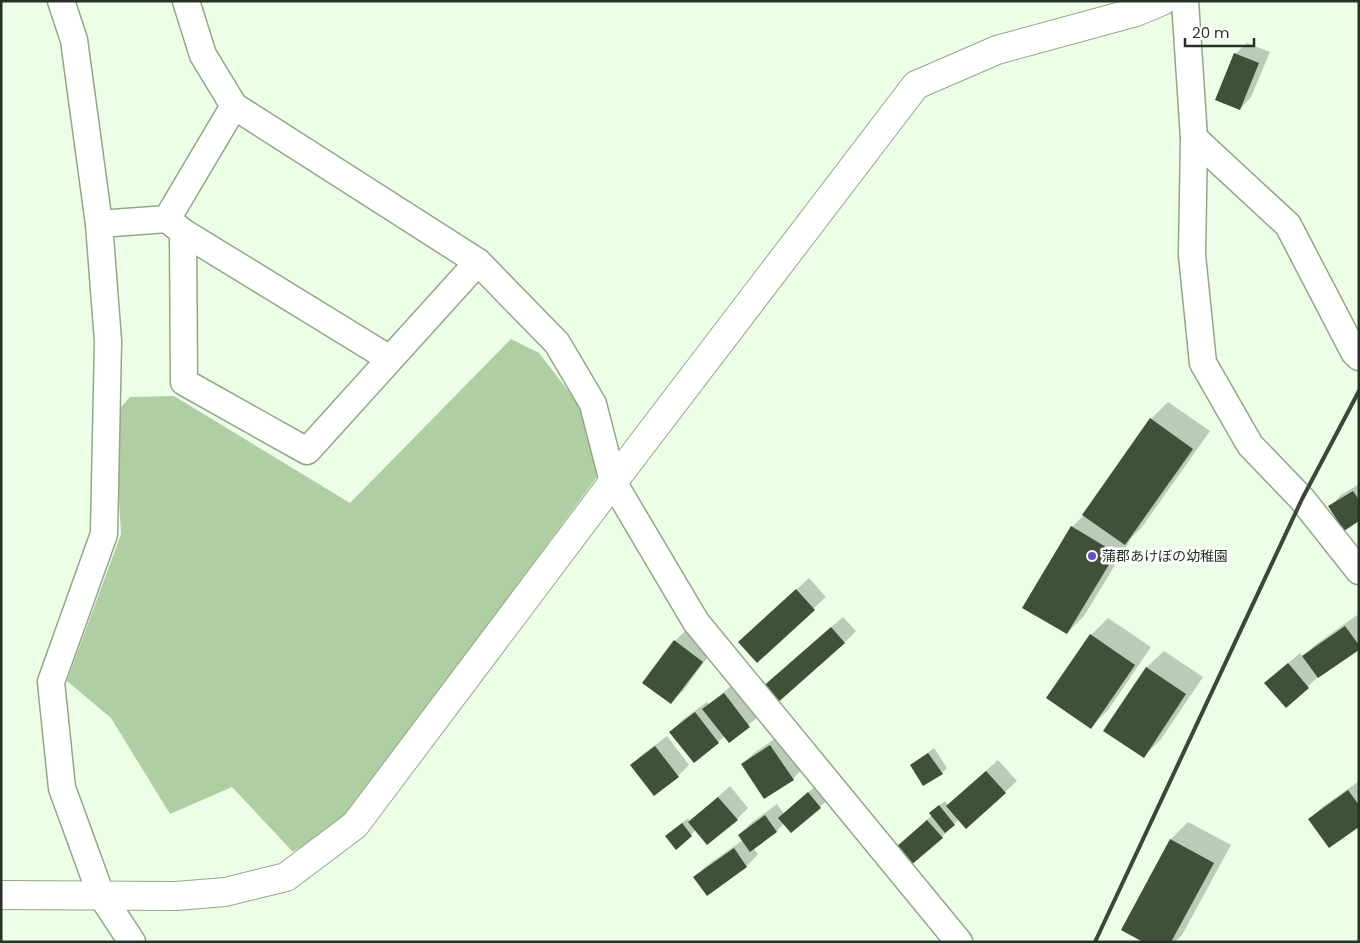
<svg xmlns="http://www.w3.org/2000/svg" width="1360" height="943" font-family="Poppins,'Noto Sans JP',sans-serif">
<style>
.green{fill:#b0cea3}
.shadow{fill:#0003}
.building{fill:#3f5137}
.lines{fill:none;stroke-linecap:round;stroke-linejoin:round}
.street-casing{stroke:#92a789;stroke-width:29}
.secondary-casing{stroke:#92a789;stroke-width:30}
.street{stroke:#fff;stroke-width:26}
.secondary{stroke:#fff;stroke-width:28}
.rail{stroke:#3d4739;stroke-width:4}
.poi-dot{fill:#6550c9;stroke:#fff;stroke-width:2}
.labels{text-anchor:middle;stroke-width:5;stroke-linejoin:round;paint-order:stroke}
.poi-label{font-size:14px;fill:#283125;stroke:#fff;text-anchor:start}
</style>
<rect width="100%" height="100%" fill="#ecfee5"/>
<path class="green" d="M 511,339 L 539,353 L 583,410 L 602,470 L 346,818 L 293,852 L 232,787 L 170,814 L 111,718 L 67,681 L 121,534 L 114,415 L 130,397 L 174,396 L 350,503 Z"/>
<g class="shadow">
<path d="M 1247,43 L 1270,52 L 1251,97 L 1240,109 L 1235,54 Z"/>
<path d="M 1168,402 L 1210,431 L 1142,527 L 1132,537 L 1084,616 L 1067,633 L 1072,527 L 1084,515 L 1151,419 Z"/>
<path d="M 1359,484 L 1359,520 L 1330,507 L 1341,495 Z"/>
<path d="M 809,578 L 826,597 L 757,661 L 751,631 Z"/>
<path d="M 1357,615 L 1359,617 L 1359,648 L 1319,676 L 1286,706 L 1278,672 L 1300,653 L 1303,656 L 1315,645 Z"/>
<path d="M 843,617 L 856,631 L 844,643 L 773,678 Z"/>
<path d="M 1108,618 L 1151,647 L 1108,710 L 1091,727 L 1091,635 Z"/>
<path d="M 686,630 L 713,650 L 683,691 L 671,702 L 675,641 Z"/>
<path d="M 1164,651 L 1203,677 L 1161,739 L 1144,756 L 1146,668 Z"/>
<path d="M 736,682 L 761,714 L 729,742 L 725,736 L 718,742 L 671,732 L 682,720 L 707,702 L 709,704 Z"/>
<path d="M 782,734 L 804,767 L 793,779 L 742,764 L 754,753 Z"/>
<path d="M 667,736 L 689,765 L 678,776 L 631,765 L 643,754 Z"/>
<path d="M 934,748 L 947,768 L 942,773 L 911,765 Z"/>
<path d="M 998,760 L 1017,781 L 1005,792 L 959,819 L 942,837 L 910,864 L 896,848 L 932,815 L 936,808 L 945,801 L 948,805 Z"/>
<path d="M 1359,781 L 1359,825 L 1310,819 L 1321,808 Z"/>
<path d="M 820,782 L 832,796 L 820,807 L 784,823 L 777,831 L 753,848 L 758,854 L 747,866 L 707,894 L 694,877 L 706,866 L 743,840 L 739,835 L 751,823 L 777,804 L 784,814 Z"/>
<path d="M 730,786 L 748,808 L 737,819 L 696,830 L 676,848 L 672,831 L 688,818 L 690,822 Z"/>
<path d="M 1188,822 L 1231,845 L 1182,935 L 1175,942 L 1145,942 L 1122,929 L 1171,839 Z"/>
</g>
<g class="building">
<path d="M 1234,53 L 1259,63 L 1240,110 L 1215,100 Z"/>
<path d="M 1150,418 L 1193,449 L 1125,545 L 1082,515 Z"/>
<path d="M 1353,491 L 1359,500 L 1359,521 L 1344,531 L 1328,506 Z"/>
<path d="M 1071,526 L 1116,553 L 1067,634 L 1022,608 Z"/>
<path d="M 796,589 L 815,610 L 757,663 L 738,642 Z"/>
<path d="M 1345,626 L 1359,645 L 1359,650 L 1318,678 L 1302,656 Z"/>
<path d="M 831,627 L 845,643 L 775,705 L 760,689 Z"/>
<path d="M 1090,634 L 1135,665 L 1091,729 L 1046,698 Z"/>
<path d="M 674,640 L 703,662 L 671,704 L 642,683 Z"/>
<path d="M 1288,663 L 1309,688 L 1286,708 L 1264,683 Z"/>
<path d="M 1146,667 L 1186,694 L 1144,758 L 1103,731 Z"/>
<path d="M 724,693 L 750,727 L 729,743 L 702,709 Z"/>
<path d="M 695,712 L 719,743 L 694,763 L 669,732 Z"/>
<path d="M 770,745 L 794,780 L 764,799 L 741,764 Z"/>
<path d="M 655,746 L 679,777 L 654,796 L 630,765 Z"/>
<path d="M 928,753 L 943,774 L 923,786 L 910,765 Z"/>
<path d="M 986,771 L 1006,793 L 966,829 L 946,806 Z"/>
<path d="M 1348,790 L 1359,805 L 1359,827 L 1329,848 L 1308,819 Z"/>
<path d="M 808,792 L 821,808 L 791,833 L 778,818 Z"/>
<path d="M 718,797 L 738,820 L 707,845 L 688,822 Z"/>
<path d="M 939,805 L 955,825 L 945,833 L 929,813 Z"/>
<path d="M 765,815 L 777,832 L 750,852 L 738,835 Z"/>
<path d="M 927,820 L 943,838 L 910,866 L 895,848 Z"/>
<path d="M 682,823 L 692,836 L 676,850 L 665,836 Z"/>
<path d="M 1170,839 L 1214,863 L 1171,942 L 1143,942 L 1121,930 Z"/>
<path d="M 734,848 L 747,867 L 707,896 L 693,877 Z"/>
</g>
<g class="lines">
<defs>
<g id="street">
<path d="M 61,1 L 74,40 L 99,224 L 108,341 L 104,534 L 51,682 L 62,788 L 101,895 L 132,942"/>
<path d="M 186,1 L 203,55 L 234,106 L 478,262 L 557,343 L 593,404 L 613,482 L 696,622 L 959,942"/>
<path d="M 1185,1 L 1194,138 L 1192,255 L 1203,363 L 1250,445 L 1302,499 L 1359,571"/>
<path d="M 1194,138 L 1288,225 L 1354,352 L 1359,357"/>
<path d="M 167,219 L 183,232 L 184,382 L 307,451 L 478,262"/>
<path d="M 99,224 L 167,219 L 234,106"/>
<path d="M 183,232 L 390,359"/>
</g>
<path id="secondary" d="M 1,895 L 176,896 L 225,892 L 286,877 L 355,825 L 613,482 L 916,85 L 997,50 L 1136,12 L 1162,1"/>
</defs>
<use href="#street" class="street-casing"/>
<use href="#secondary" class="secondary-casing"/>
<use href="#street" class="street"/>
<use href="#secondary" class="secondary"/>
<path class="rail" d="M 1095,942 L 1302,499 L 1359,391"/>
</g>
<circle class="poi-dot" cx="1092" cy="556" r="5"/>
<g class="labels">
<g class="poi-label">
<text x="1102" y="561">蒲郡あけぼの幼稚園</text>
</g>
</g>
<rect width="1360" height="943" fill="none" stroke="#283125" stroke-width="5"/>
<path d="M1185 38v8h69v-8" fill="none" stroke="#283125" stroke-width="2.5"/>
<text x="1192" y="38" font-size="15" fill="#283125" stroke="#ffffff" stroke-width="4" paint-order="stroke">20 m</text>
</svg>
